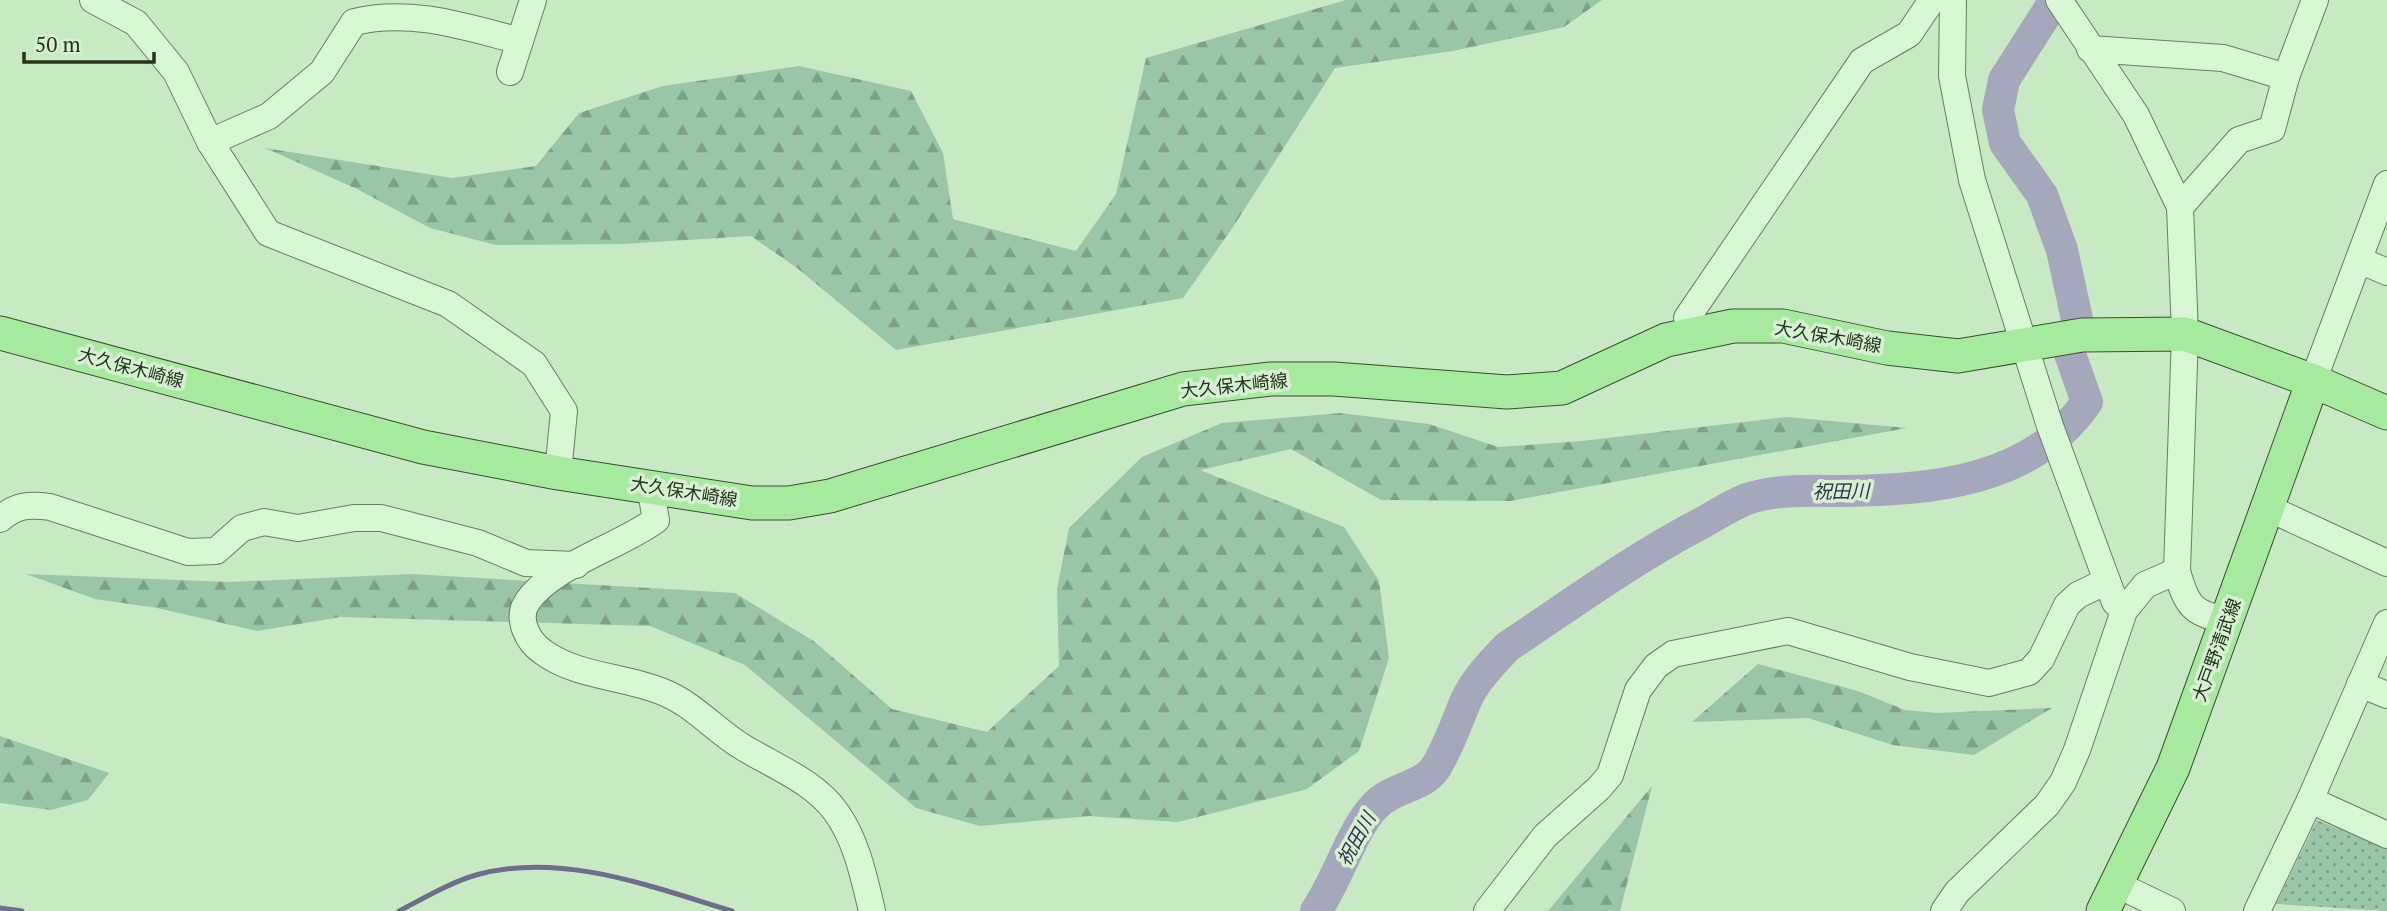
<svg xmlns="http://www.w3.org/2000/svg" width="2387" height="911" font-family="'PT Serif','Noto Sans JP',serif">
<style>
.forest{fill:url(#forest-firs)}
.park{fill:url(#park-dots)}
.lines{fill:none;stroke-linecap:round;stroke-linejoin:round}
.stream{stroke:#6d6e89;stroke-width:5}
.river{stroke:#a5a7bc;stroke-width:32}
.minor-casing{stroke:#66815c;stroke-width:28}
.major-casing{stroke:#3a4f30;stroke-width:35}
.minor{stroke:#d8f5d5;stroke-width:26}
.major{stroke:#a7e99e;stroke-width:33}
.labels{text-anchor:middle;stroke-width:7;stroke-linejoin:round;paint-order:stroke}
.street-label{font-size:18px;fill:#25331e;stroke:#d5f1d2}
.water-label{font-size:19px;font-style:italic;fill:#332f51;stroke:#d5f1d2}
</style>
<defs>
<pattern id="forest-firs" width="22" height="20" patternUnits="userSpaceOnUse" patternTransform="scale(1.75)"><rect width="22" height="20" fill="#98c6a6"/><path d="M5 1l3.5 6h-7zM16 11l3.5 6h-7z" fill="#7ca187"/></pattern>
<pattern id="park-dots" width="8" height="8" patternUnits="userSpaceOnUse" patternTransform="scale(1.75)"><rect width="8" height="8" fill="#98c6a6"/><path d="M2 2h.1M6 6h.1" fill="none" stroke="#7ca187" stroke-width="1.8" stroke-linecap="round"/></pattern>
</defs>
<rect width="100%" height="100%" fill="#c7e9c3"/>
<g class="forest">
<path d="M 1346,0 L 1602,0 L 1564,27 L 1453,51 L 1335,68 L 1231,230 L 1183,298 L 896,350 L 797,268 L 751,236 L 623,244 L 496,245 L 430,228 L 357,189 L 265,148 L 452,178 L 536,166 L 579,113 L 663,86 L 799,66 L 911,91 L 943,153 L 953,219 L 1076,251 L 1116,194 L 1146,58 Z"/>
<path d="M 1341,413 L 1429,424 L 1498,447 L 1582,441 L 1787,417 L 1907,428 L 1510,501 L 1381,500 L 1291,449 L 1200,470 L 1344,527 L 1379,581 L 1389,658 L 1359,751 L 1307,789 L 1178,822 L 1089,816 L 980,826 L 916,808 L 745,665 L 650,626 L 341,617 L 257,631 L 157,608 L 95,599 L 26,574 L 229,582 L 412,574 L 735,593 L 815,642 L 892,709 L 987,732 L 1059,666 L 1057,589 L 1069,528 L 1142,457 L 1222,423 Z"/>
<path d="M 1758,664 L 1858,691 L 1905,710 L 1937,713 L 2052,708 L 1974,755 L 1893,745 L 1808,718 L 1692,722 Z"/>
<path d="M 0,736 L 109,773 L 88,800 L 51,810 L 0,803 Z"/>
<path d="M 1652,786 L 1620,911 L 1548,911 Z"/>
</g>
<path class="park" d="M 2317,820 L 2387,848 L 2387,911 L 2276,904 Z"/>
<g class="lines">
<g class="stream">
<path d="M 0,908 L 22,911"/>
<path d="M 399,911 C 424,898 449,883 476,875 C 561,851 652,887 732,911"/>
</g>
<path class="river" d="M 1316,911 C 1337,881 1352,830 1374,807 C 1391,787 1423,788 1436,767 C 1449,746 1457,721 1467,698 C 1477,678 1492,663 1507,647 C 1570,605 1633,559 1700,524 C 1715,516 1731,505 1747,499 C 1777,489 1811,491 1842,491 C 1931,490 2032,482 2087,402 L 2070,354 L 2077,319 L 2062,250 L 2042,195 L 2005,143 L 1998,110 L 2004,80 L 2055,0"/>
<defs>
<g id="minor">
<path d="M 93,0 L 136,23 L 176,72 L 210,142 L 268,233 L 448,304 L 534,364 L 564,411 L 558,473"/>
<path d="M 1953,0 L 1952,76 L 1972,180 L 2050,426 L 2107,581 L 2115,602 L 2124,611"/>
<path d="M 2059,0 L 2136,115 L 2180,207 L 2185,334 L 2177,571 C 2186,604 2192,615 2228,620"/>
<path d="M 2090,49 L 2223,58 L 2286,77"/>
<path d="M 510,72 L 533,0"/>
<path d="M 210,142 L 269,116 L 322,72 L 354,22 C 410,8 466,27 520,41"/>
<path d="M 2180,207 L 2239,140 L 2272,129 L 2286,77 L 2315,0"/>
<path d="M 2359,260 L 2387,272"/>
<path d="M 1692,333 L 1687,318 L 1862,61 L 1909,34 L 1932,0"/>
<path d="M 2313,381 L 2387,184"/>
<path d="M 650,486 L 656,520 C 621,546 551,566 527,602 C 516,619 528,642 543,652 C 577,677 625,676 663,692 C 693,704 714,729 741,746 C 773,766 814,781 836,812 C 857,841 864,878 872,911"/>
<path d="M 2268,508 L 2387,563"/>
<path d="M 0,519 C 16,505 29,504 50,507 L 188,552 L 216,551 L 242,528 L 264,522 L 298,528 L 354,518 L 381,518 L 478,543 L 526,563 L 576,565"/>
<path d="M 2360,684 L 2387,695"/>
<path d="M 2310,800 L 2387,835"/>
<path d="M 2118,885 L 2172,911"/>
<path d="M 1487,911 L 1545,836 L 1599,788 L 1610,775 L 1638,690 L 1656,666 L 1673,654 L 1788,631 L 1910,667 L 1989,683 L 2029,672 L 2041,659 L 2067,605 L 2078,595 L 2107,581"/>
<path d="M 1944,911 L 1957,892 L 2047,805 L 2063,782 L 2077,750 L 2124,611 L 2145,585 L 2177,571"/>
<path d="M 2257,911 L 2310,800 L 2387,623"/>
</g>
<g id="major">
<path d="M 0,333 L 423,447 L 558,473 L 752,503 L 789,503 L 830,496 L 1183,389 L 1271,379 L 1334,379 L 1507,392 L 1562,388 L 1666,340 L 1733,326 L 1783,326 L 1887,348 L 1958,356 L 2082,335 L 2185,334 L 2313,381 L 2387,413"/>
<path d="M 2103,911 L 2173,768 L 2313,381"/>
</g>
</defs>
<use href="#minor" class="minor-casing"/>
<use href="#major" class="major-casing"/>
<use href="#minor" class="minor"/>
<use href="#major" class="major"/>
</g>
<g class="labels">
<g class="street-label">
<text transform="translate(1828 337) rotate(10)" y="6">大久保木崎線</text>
<text transform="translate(131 368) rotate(15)" y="6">大久保木崎線</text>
<text transform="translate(1234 386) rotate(-6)" y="6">大久保木崎線</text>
<text transform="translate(684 492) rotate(9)" y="6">大久保木崎線</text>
<text transform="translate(2217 650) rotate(-70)" y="6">大戸野清武線</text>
</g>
<g class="water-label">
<text transform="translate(1841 491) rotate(-1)" y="7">祝田川</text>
<text transform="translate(1356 839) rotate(-61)" y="7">祝田川</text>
</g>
</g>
<path d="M24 52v10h130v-10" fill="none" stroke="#25331e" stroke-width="3.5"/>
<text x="35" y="52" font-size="21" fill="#25331e" stroke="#d5f1d2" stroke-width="5" paint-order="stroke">50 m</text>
</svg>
